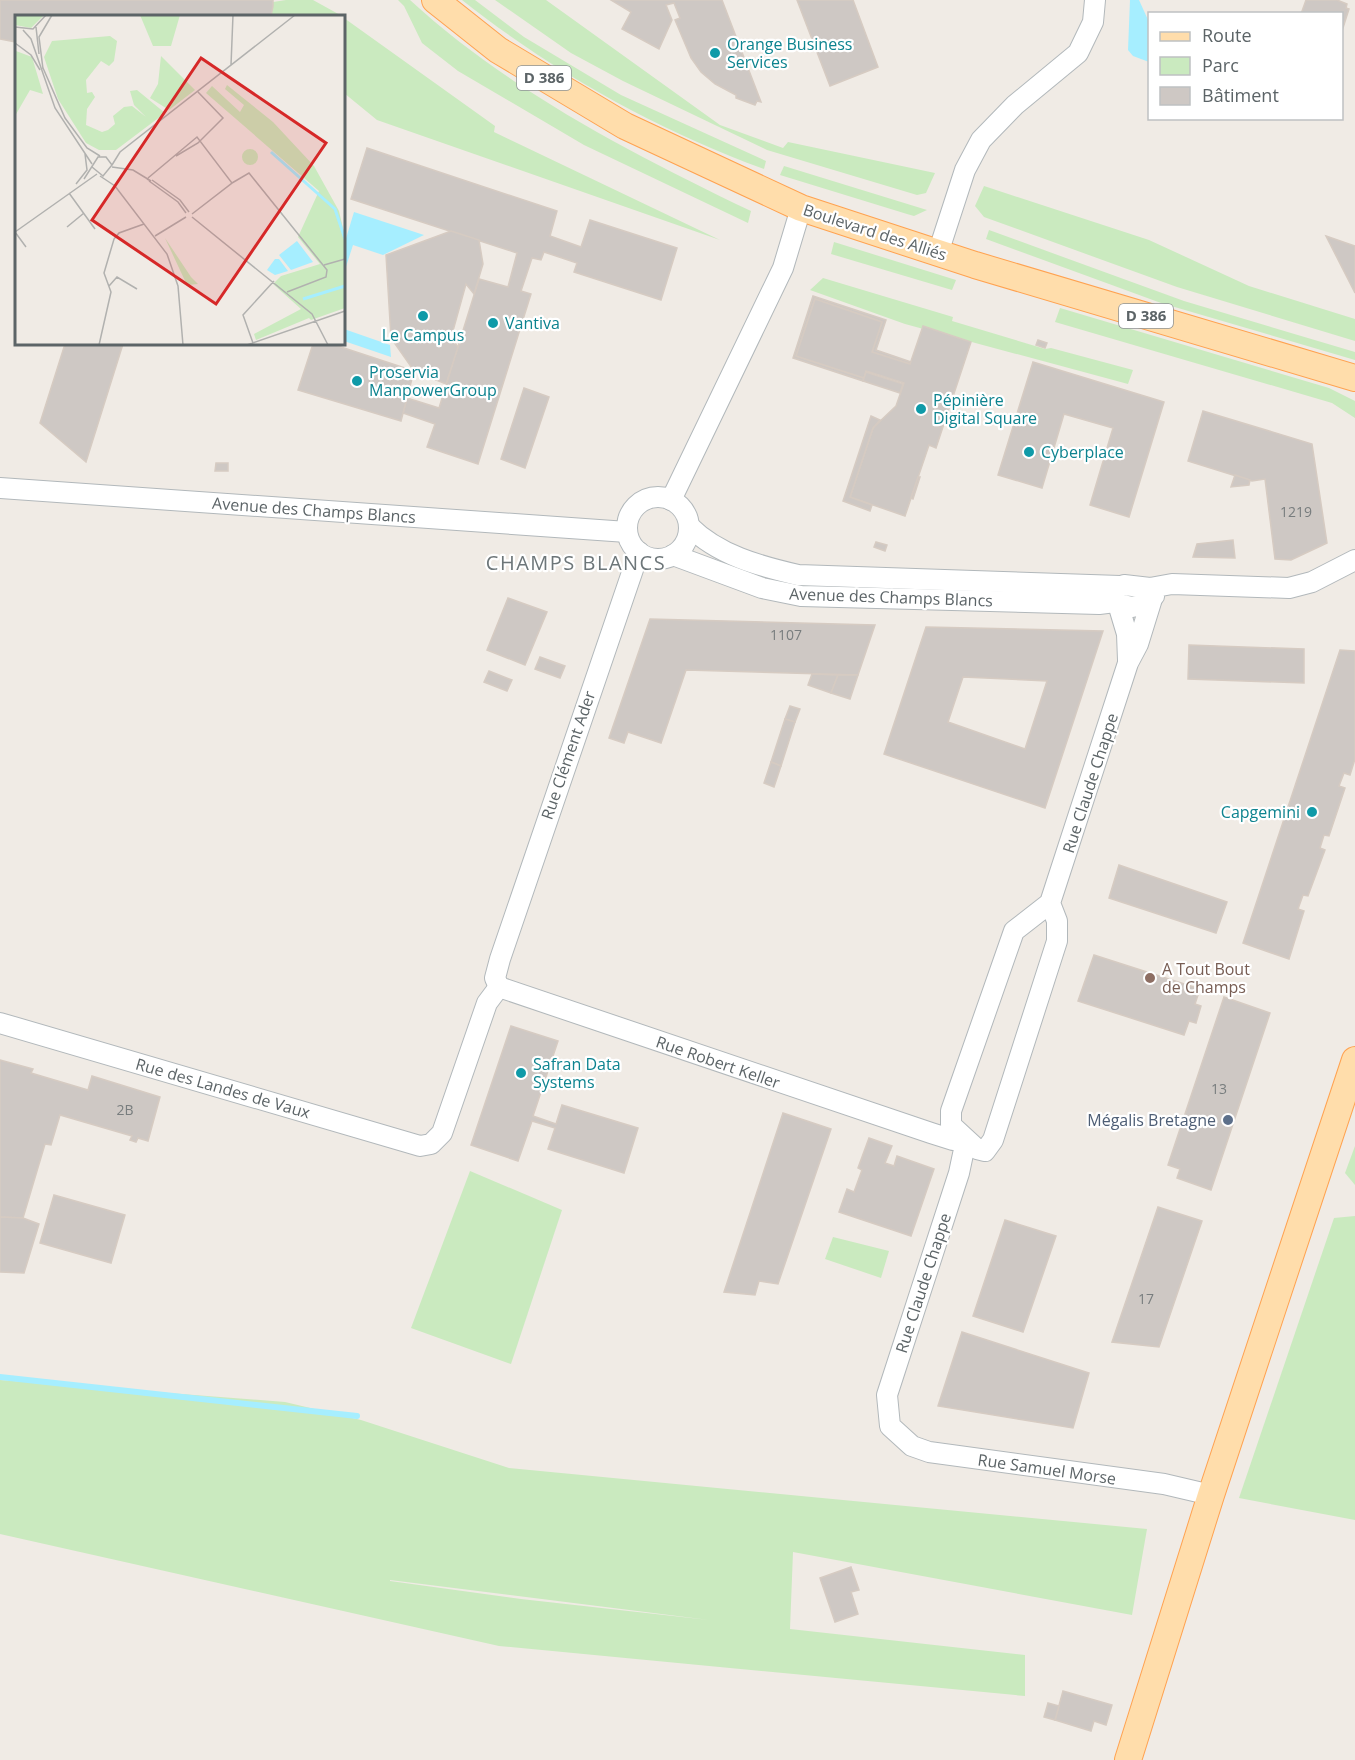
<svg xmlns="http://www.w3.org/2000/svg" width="1355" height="1760" font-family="'Open Sans',sans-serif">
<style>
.green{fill:#caeabf;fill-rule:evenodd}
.water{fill:#a6eeff}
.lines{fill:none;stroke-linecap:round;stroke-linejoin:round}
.stream{stroke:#a6eeff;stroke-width:6}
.building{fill:#cec8c4;stroke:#d6cbc2;stroke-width:1.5;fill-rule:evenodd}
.minor-casing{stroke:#b2b8bb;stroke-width:22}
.major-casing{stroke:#ffa250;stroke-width:28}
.minor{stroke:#fff;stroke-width:20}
.major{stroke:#ffddab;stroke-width:26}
.culture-dot{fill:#0f9aa8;stroke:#fff;stroke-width:2}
.education-dot{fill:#8d6e63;stroke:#fff;stroke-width:2}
.service-dot{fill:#5c6f8a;stroke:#fff;stroke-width:2}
.labels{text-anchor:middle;stroke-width:4.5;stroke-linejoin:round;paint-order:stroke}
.number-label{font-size:14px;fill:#787d7e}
.shield{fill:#fff;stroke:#8d9295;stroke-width:1.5}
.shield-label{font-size:15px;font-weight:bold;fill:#5c6467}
.culture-label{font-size:16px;fill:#0d838f;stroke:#fff;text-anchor:start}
.street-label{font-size:16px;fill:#5c6467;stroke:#fff}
.education-label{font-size:16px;fill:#785e54;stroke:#fff;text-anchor:start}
.service-label{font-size:16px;fill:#4e5e75;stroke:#fff;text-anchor:end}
.quarter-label{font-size:20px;letter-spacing:1.5px;fill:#6d7679;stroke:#fff}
.inset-river{fill:none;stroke:#a6eeff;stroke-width:3}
.inset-road{fill:none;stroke:#b1b1af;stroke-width:1.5}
.view{fill:#d62828;fill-opacity:0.15;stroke:#d62828;stroke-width:3}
.inset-edge{fill:none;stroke:#5c6467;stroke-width:3}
</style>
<rect width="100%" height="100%" fill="#f0ebe5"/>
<g class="green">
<path d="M 286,0 L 313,0 L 342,16 L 271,16 L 273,2 Z"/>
<path d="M 398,0 L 410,0 C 508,90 632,154 751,211 L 748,223 L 584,145 L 458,71 L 422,43 L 404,6 Z"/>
<path d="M 462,0 L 475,0 L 524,37 L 621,95 L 766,161 L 764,169 C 655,129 553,72 462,0 Z"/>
<path d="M 495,0 L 546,0 L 720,125 L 783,148 L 788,142 L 935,173 L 926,193 L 917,195 L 767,150 L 623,81 L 571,53 Z"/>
<path d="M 344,18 L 495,126 L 494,132 L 720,240 L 377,120 L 344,93 Z"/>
<path d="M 784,166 L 927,210 L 914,216 L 907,214 L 780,175 Z"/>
<path d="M 984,186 L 1149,240 L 1249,286 L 1355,319 L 1355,341 L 1177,287 L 984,217 L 975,206 Z"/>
<path d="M 989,230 L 1184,301 L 1355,352 L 1355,360 L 1161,303 L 986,239 Z"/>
<path d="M 834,242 L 956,280 L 952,290 L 831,254 Z"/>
<path d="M 823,278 L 953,317 L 952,321 L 1045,349 L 1051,348 L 1133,370 L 1128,384 L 905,324 L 810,290 Z"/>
<path d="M 1060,308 L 1329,388 L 1355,401 L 1355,418 L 1332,403 L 1055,322 Z"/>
<path d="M 1355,1146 L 1355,1185 L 1345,1173 Z"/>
<path d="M 470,1171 L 562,1210 L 511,1364 L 411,1328 Z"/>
<path d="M 1355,1216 L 1355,1520 L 1239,1498 L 1334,1218 Z"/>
<path d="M 833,1237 L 889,1251 L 881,1278 L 825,1259 Z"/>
<path d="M 0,1380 L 285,1402 L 361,1420 L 509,1468 L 1147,1529 L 1132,1615 L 793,1552 L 790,1629 L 1025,1655 L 1025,1696 L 499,1646 L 0,1534 ZM 390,1581 L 390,1580 L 709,1620 L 521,1599 Z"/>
</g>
<g class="water">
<path d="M 1130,0 L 1139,0 L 1149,22 L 1149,62 L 1133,56 L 1128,50 Z"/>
<path d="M 354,212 L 424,235 L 383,255 L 353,245 L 344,273 L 344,245 Z"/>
<path d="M 344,329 L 390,345 L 391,357 L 344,341 Z"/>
</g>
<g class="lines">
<path class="stream" d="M 0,1377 L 357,1416"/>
</g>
<g class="building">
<path d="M 0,0 L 273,0 L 273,6 L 271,16 L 16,16 L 16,42 L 0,39 Z"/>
<path d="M 611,0 L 722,0 L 761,102 L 757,101 L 755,105 L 736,98 L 736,95 L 715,84 L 701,72 L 691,58 L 675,20 L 680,18 L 674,3 L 666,5 L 672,20 L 659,49 L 622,29 L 631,12 Z"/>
<path d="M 797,0 L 853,0 L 878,67 L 830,86 Z"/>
<path d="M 1306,0 L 1337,0 L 1347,4 L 1346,8 L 1349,9 L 1342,31 L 1342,14 L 1301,14 Z"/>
<path d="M 367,148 L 557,211 L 550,236 L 581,247 L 590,220 L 677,248 L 661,300 L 574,272 L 577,263 L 544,252 L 541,260 L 532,258 L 521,291 L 531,294 L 478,464 L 427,447 L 435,424 L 403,413 L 407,398 L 439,408 L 479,279 L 508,287 L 517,253 L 351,199 Z"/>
<path d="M 451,231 L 479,240 L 483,264 L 474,294 L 466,284 L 451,338 L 458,347 L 446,384 L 414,371 L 391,338 L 386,255 Z"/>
<path d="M 1326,236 L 1355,246 L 1355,293 Z"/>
<path d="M 813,296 L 886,320 L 876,350 L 911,362 L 910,364 L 872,352 L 882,322 L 815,299 L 796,356 L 864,378 L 863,381 L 793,358 Z"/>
<path d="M 815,299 L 882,322 L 872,352 L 910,364 L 923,326 L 971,342 L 936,448 L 929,445 L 905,516 L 850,497 L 873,428 L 896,406 L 904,383 L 866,371 L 864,378 L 796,356 Z"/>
<path d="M 1038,340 L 1047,343 L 1045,348 L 1036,345 Z"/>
<path d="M 65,344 L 123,344 L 86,462 L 40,423 Z"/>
<path d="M 313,344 L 332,344 L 414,371 L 401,421 L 298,390 Z"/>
<path d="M 1033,362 L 1164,402 L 1129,517 L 1090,505 L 1113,428 L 1064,414 L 1042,488 L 998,475 Z"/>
<path d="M 866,372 L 903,384 L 900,393 L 863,381 Z"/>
<path d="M 524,388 L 549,397 L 525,468 L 501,459 Z"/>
<path d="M 1203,411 L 1312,444 L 1327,543 L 1291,560 L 1275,559 L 1265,479 L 1252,481 L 1188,461 Z"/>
<path d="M 871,416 L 880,420 L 873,428 L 850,497 L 872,505 L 870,511 L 843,501 Z"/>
<path d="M 216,463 L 228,463 L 228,471 L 215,471 Z"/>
<path d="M 1235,475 L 1250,480 L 1249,485 L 1231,487 Z"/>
<path d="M 918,477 L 920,477 L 913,499 L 911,498 Z"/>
<path d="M 1233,540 L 1235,558 L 1193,557 L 1197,544 Z"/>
<path d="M 876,542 L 887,545 L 885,551 L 874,547 Z"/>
<path d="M 508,598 L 547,612 L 525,665 L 487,650 Z"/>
<path d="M 650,619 L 875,625 L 858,675 L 686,670 L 661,743 L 628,732 L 624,743 L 609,738 Z"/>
<path d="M 926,627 L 1103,631 L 1045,808 L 884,754 ZM 963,677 L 1047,681 L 1025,749 L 948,722 Z"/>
<path d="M 1189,645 L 1304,649 L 1304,683 L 1188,679 Z"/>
<path d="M 1340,650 L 1355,651 L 1355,759 L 1350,775 L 1344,773 L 1339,786 L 1345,788 L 1329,836 L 1324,835 L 1320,848 L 1325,850 L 1308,896 L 1303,895 L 1298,909 L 1304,911 L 1289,959 L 1243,943 Z"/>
<path d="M 540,657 L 565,666 L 560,678 L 535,669 Z"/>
<path d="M 489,671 L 512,680 L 507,691 L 484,682 Z"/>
<path d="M 812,674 L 838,675 L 831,693 L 808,685 Z"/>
<path d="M 838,675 L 858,675 L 850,699 L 831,693 Z"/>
<path d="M 790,706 L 800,709 L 795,722 L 785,719 Z"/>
<path d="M 785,719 L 795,722 L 781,766 L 771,762 Z"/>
<path d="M 771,762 L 781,766 L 774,787 L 764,783 Z"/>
<path d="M 1119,865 L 1227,902 L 1216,933 L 1109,898 Z"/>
<path d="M 1094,955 L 1200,989 L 1195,1004 L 1201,1006 L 1196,1023 L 1189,1021 L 1184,1035 L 1078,1001 Z"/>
<path d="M 1224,997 L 1270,1013 L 1211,1190 L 1177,1178 L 1180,1169 L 1168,1165 Z"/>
<path d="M 511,1026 L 558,1041 L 533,1116 L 556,1124 L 562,1105 L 638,1128 L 624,1173 L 548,1149 L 555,1128 L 532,1121 L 518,1161 L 471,1145 Z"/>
<path d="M 0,1060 L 33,1069 L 31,1073 L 88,1090 L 92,1076 L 160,1097 L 148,1141 L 138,1138 L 136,1142 L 130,1140 L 132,1136 L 60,1115 L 51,1145 L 45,1144 L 23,1218 L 0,1217 Z"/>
<path d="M 783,1113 L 831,1129 L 778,1284 L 759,1281 L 755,1295 L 724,1292 Z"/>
<path d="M 869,1138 L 892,1146 L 885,1163 L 894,1166 L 897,1156 L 934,1169 L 911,1236 L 839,1212 L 847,1189 L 854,1192 L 862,1170 L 858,1168 Z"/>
<path d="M 54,1195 L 125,1215 L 111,1263 L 40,1243 Z"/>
<path d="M 1158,1207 L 1202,1221 L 1159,1347 L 1112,1342 Z"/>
<path d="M 0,1217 L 23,1218 L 39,1224 L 24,1273 L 0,1272 Z"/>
<path d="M 1005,1220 L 1056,1236 L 1023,1332 L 973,1316 Z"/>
<path d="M 962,1332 L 1089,1373 L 1073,1428 L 938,1406 Z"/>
<path d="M 851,1567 L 859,1590 L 851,1592 L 858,1614 L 835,1622 L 820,1578 Z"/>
<path d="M 1063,1691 L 1112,1705 L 1106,1725 L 1094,1721 L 1091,1731 L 1055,1720 Z"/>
<path d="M 1048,1703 L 1059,1706 L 1055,1720 L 1044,1717 Z"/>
</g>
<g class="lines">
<defs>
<g id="minor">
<path d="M 938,253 L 965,170 L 981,140 L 1015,105 L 1078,53 L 1093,22 L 1095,0"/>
<path d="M 0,488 L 627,532"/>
<circle cx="658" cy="528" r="31"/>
<path d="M 671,500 L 783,268 L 801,208"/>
<path d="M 689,526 C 718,555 759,566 798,575 L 1120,586"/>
<path d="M 639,552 L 500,959 L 495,978 L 499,987 L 931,1133 L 953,1140 L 966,1140"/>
<path d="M 673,555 L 762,588 L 801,596 L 1099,604 L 1115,602"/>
<path d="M 1150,588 L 1154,596 L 1147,604 L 1132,607 L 1118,604 L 1112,597 L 1116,588 L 1124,585 L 1150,588 L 1172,584 L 1289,588 L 1312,582 L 1355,560"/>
<path d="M 1118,604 L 1127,634 L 1128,660"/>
<path d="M 1050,903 L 1057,921 L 1057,941 L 993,1140 L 985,1151 L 977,1149 L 951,1125 L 951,1111 L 1014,931 L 1050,903 L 1128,663 L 1138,644 L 1151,602"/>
<path d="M 0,1023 L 420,1146 L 431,1144 L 442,1133 L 487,1003 L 499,987"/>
<path d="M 966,1140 L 959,1173 L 887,1395 L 890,1426 L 912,1446 L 929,1452 L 1164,1484 L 1211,1495"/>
</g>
<g id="major">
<path d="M 435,0 L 498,50 L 625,126 L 801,208 L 975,265 L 1355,378"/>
<path d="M 1128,1760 L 1211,1495 L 1355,1060"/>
</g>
</defs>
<use href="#minor" class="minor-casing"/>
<use href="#major" class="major-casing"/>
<use href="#minor" class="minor"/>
<use href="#major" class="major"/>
</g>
<g class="culture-dot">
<circle cx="715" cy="53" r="6"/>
<circle cx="423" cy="316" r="6"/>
<circle cx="493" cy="323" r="6"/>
<circle cx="357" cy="381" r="6"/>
<circle cx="921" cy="409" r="6"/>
<circle cx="1029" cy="452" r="6"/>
<circle cx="1312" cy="812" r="6"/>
<circle cx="521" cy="1073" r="6"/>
</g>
<circle class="education-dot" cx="1150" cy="978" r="6"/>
<circle class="service-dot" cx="1228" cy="1120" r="6"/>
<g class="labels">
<g class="number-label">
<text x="1296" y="517">1219</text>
<text x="786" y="640">1107</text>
<text x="1219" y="1094">13</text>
<text x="125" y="1115">2B</text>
<text x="1146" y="1304">17</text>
</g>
<g class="shield">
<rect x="517" y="66" width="54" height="24" rx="4.5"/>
<rect x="1119" y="304" width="54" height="24" rx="4.5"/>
</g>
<g class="shield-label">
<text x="544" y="83">D 386</text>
<text x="1146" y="321">D 386</text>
</g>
<g class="culture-label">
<text x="727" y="50">Orange Business<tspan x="727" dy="18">Services</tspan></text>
<text x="505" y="329">Vantiva</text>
<text x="423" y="341" text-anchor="middle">Le Campus</text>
<text x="369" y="378">Proservia<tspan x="369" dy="18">ManpowerGroup</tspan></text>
<text x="933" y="406">Pépinière<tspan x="933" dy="18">Digital Square</tspan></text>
<text x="1041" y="458">Cyberplace</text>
<text x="1300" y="818" text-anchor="end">Capgemini</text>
<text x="533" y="1070">Safran Data<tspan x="533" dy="18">Systems</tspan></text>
</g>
<g class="street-label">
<text transform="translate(875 232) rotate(18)" y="6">Boulevard des Alliés</text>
<text transform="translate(314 510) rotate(4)" y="6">Avenue des Champs Blancs</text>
<text transform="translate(891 597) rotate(2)" y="6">Avenue des Champs Blancs</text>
<text transform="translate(568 755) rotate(-71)" y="6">Rue Clément Ader</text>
<text transform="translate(1090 783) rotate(-72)" y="6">Rue Claude Chappe</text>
<text transform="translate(718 1062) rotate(19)" y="6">Rue Robert Keller</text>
<text transform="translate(223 1088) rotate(16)" y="6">Rue des Landes de Vaux</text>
<text transform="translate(923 1283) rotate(-72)" y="6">Rue Claude Chappe</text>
<text transform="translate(1047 1469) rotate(8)" y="6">Rue Samuel Morse</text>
</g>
<g class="education-label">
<text x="1162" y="975">A Tout Bout<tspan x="1162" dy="18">de Champs</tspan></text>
</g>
<g class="service-label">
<text x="1216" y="1126">Mégalis Bretagne</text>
</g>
<g class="quarter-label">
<text x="576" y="570">CHAMPS BLANCS</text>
</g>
</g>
<g transform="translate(15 15)">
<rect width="330" height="330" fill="#f0ebe5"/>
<path d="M 6,0 L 29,0 L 16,13 L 0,10 L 0,2 ZM 125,0 L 165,0 L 156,31 L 138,31 ZM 95,21 L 102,26 L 99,46 L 94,51 L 86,46 L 71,65 L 72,78 L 77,77 L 80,82 L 72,94 L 71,110 L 87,117 L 93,115 L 100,109 L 98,101 L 109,92 L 117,91 L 131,102 L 119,90 L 115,76 L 122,75 L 150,98 L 101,135 L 84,135 L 71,128 L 43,84 L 29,42 L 37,26 ZM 1,36 L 17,42 L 28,79 L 15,75 L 0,101 ZM 146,41 L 180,75 L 154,95 L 135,83 L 143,69 ZM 212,70 L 258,107 L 299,151 L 324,196 L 330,222 L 330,293 L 296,305 L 294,303 L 241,325 L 239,319 L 286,294 L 258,269 L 266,261 L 305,249 L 283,222 L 304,176 L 191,78 L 197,71 L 225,97 L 229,90 L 210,74 ZM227 142a8 8 0 1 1 16 0a8 8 0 1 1-16 0ZM 150,223 L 176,262 L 183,269 L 172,270 Z" fill="#caeabf"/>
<path d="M 282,226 L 298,247 L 276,255 L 264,240 ZM 260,244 L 264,244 L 273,256 L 260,260 L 252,255 Z" fill="#a6eeff"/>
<path class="inset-river" d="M 256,137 L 320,194 L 330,224M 288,284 L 330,271"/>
<path class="inset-road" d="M 0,12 L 18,14 L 31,0M 21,12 L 24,39M 8,15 L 16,24 L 40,93 L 77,149M 0,28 L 16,40 L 25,55M 216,50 L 218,0M 28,53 L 50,103 L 72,133 L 85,141M 28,54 L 24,22 L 37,0M 161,141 L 183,128 L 208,103 L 183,77M 97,150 L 105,137 L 280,0M 97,152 L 118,155 L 136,166 L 132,164M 85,161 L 100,171 L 152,239 L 163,271 L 168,330M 133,163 L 182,122 L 217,168 L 177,199M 69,164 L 83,142 L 91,142 L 97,150 L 88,161 L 77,152M 137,165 L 165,185 L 174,197M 134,166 L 163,187 L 171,198M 217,168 L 234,158 L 312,255 L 311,262 L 272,277M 61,169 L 72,155 L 70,139M 54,178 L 80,214 L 77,210M 177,202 L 297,299 L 313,330M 52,212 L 69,198M 0,217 L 11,232M 0,217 L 82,159M 140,221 L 171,202M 309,250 L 330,244M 94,271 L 102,262 L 122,274M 238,328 L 228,300 L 259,266M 84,330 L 96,277 L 89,258 L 99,224 L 104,218 L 129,209M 232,330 L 330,296"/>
<path class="view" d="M 186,43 L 311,128 L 201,289 L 77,205 Z"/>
<rect width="330" height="330" class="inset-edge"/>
</g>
<rect x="1148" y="12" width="195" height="108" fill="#ffffff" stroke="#bec1c2" stroke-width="1.5"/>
<rect x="1160" y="32" width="30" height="9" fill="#ffddab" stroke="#bec1c2" stroke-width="1.5"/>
<text x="1202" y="42" font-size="18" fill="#5c6467">Route</text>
<rect x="1160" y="57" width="30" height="18" fill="#caeabf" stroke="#bec1c2" stroke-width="1.5"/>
<text x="1202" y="72" font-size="18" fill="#5c6467">Parc</text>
<rect x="1160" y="87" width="30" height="18" fill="#cec8c4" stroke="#bec1c2" stroke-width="1.5"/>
<text x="1202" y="102" font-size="18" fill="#5c6467">Bâtiment</text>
</svg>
